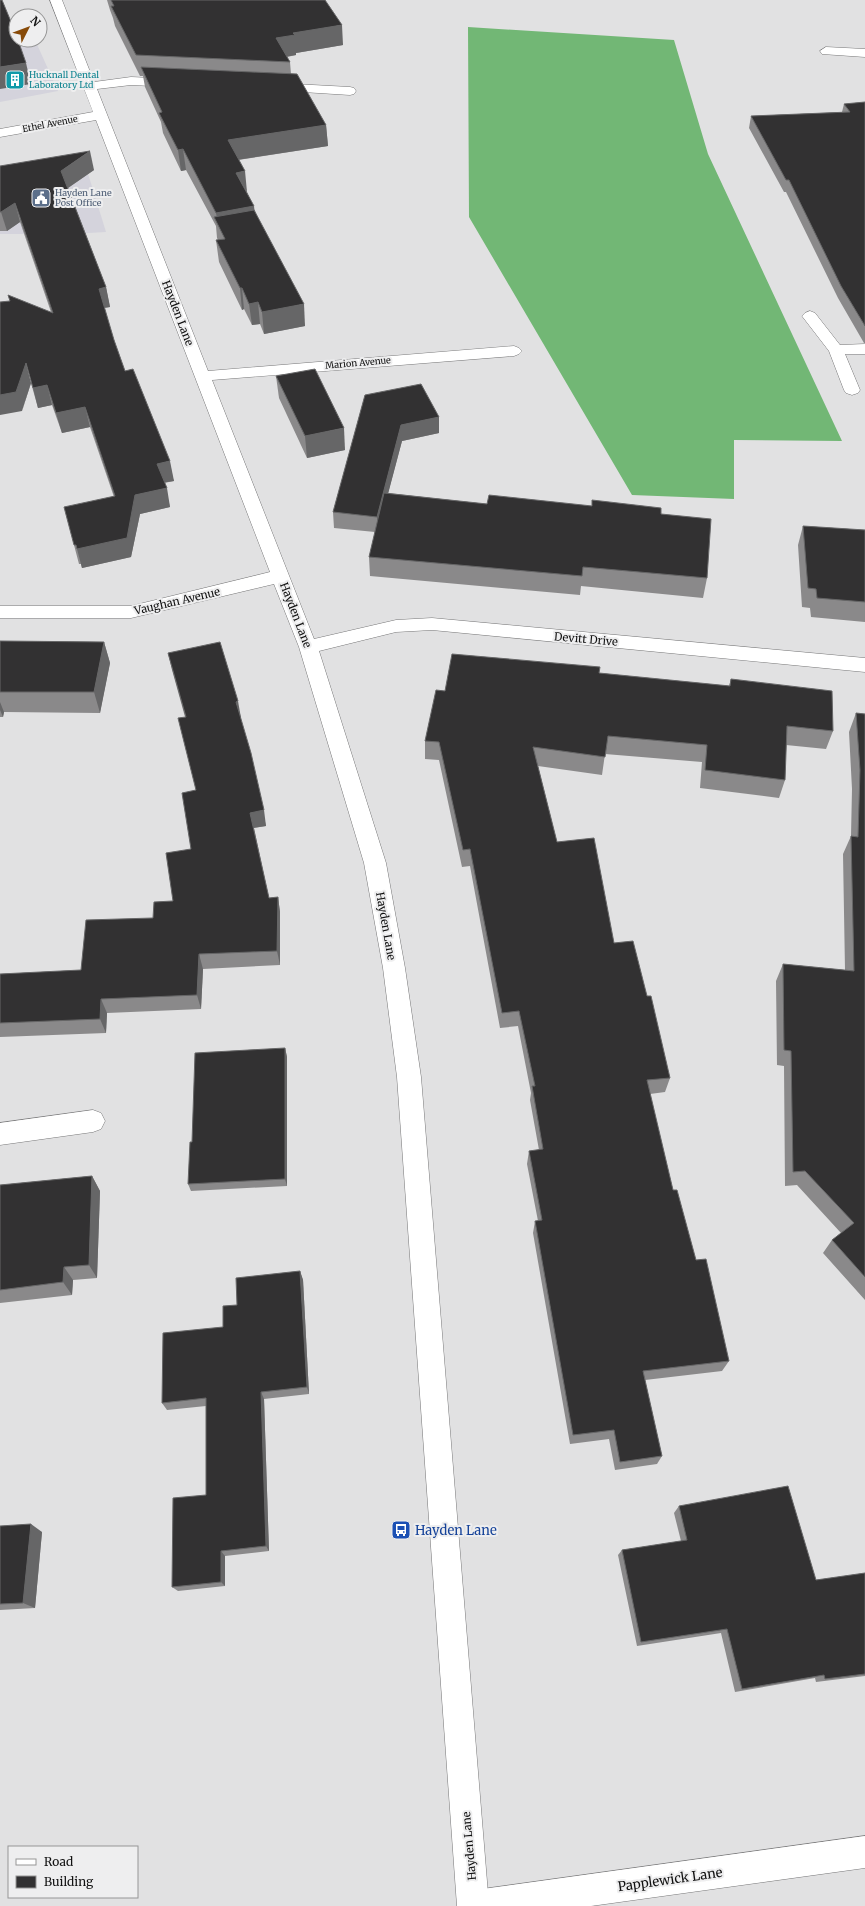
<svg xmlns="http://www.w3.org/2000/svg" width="865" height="1906" font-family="Merriweather,serif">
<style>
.built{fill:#d4d3dc}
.forest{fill:#72b775}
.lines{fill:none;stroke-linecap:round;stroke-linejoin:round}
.minor-casing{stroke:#777778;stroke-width:1}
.tertiary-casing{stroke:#777778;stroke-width:1}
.minor{fill:#fff;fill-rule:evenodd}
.tertiary{fill:#fff;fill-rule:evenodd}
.wall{fill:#8a898a}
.shaded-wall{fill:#666667}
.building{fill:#323132;stroke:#666667}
.labels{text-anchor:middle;stroke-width:4;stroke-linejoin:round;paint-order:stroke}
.far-culture-label{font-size:9px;fill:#0d838f;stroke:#eeeeef;text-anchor:start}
.far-street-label{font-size:9px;fill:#111;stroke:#eeeeef}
.far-service-label{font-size:9px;fill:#4e5e75;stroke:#eeeeef;text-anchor:start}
.street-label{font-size:11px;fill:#111;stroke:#eeeeef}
.near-transit-label{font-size:13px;fill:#164399;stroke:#eeeeef;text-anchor:start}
.near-street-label{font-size:13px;fill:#111;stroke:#eeeeef}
</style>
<rect width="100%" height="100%" fill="#e1e1e2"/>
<g class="built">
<path d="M 0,37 L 16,40 L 35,40 L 58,91 L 0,102 Z"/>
<path d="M 85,164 L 106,232 L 71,234 L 0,234 L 0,167 L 3,165 Z"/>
</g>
<path class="forest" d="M 468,27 L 674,40 L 708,154 L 842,441 L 734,440 L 734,499 L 632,495 L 469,217 Z"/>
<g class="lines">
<defs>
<g id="minor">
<path d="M 50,0 L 62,0 L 94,82 L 131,77 L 173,79 L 177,80 L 179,83 L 177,86 L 173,87 L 131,85 L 97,89 L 208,371 L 514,346 L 519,348 L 522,351 L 519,354 L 514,356 L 212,380 L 314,639 L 396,620 L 432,618 L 865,658 L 865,672 L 432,630 L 396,632 L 319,651 L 386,863 L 405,968 L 421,1077 L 489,1906 L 457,1906 L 397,1077 L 383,968 L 364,863 L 299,647 L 274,584 L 131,618 L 0,618 L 0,606 L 131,606 L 270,572 L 96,120 L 0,137 L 0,129 L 93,112 Z"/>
<path d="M 826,47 L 865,49 L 865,57 L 822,54 L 820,51 Z"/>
<path d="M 275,83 L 350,87 L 354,88 L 356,91 L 354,94 L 350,95 L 271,90 L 269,87 L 271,84 Z"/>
<path d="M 810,311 L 815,313 L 840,345 L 865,344 L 865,354 L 845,354 L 860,390 L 858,393 L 852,395 L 846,393 L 844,390 L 829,351 L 802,316 L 805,313 Z"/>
<path d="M 93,1110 L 101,1113 L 105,1121 L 101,1129 L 93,1132 L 0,1145 L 0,1123 Z"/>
</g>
<path id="tertiary" d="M 865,1836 L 865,1868 L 591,1906 L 459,1906 L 464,1895 L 475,1890 Z"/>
</defs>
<use href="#minor" class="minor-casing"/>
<use href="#tertiary" class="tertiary-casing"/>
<use href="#minor" class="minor"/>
<use href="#tertiary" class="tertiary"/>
</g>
<g class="wall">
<path d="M 107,0 L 325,0 L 343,45 L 296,53 L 296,55 L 287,57 L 290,62 L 291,74 L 326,125 L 328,146 L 238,160 L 247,192 L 255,211 L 305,326 L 264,334 L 260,324 L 252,325 L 244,309 L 242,310 L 219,262 L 216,240 L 218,240 L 217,238 L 216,226 L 186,170 L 181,171 L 163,133 L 161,122 L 145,87 L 143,76 L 140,76 L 115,26 L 113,18 L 110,10 Z"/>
<path d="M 865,102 L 865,343 L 864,343 L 838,298 L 786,192 L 784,192 L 749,128 L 751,116 L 842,112 L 844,104 Z"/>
<path d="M 0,166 L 94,170 L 68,188 L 106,287 L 110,307 L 104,308 L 114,340 L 125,371 L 174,481 L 164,483 L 170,507 L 140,514 L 131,557 L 82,568 L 81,564 L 79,564 L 74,545 L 114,497 L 90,427 L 62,433 L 52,405 L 38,408 L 31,383 L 22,411 L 51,312 L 20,222 L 7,231 L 0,231 Z"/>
<path d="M 276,376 L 345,450 L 307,458 L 279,398 Z"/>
<path d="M 365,395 L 439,417 L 439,433 L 402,441 L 388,493 L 487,504 L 661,514 L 707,578 L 703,598 L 581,586 L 580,595 L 370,576 L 369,557 L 375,532 L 334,528 L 333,512 Z"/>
<path d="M 803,526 L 865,530 L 865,622 L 811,617 L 810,608 L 802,607 L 798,545 Z"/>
<path d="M 0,641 L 104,642 L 110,663 L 100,713 L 4,712 L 3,717 L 0,717 Z"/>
<path d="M 168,653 L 241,718 L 240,718 L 266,826 L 254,828 L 269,898 L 278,897 L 280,912 L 280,965 L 203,969 L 201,1009 L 107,1013 L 106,1033 L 0,1037 L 0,974 L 81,970 L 153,918 L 173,901 L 191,849 L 196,790 L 185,717 L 172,670 Z"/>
<path d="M 599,673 L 729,686 L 731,679 L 833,731 L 826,749 L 786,745 L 785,780 L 779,798 L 700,788 L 702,762 L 605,754 L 602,775 L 538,766 L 557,842 L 614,943 L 647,996 L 670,1078 L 665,1092 L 650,1094 L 673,1190 L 729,1361 L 722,1371 L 645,1380 L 662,1456 L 657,1464 L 615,1470 L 609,1439 L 570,1444 L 533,1233 L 535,1221 L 538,1221 L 527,1164 L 529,1151 L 539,1150 L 530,1100 L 531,1093 L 518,1026 L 500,1028 L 470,866 L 462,867 L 439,760 L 425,759 L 425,741 L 445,691 Z"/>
<path d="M 856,713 L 865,714 L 865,1300 L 823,1253 L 832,1240 L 841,1233 L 797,1185 L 785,1186 L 784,1066 L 777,1065 L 776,981 L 783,964 L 845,970 L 843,854 L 851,836 L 852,789 L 849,732 Z"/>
<path d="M 285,1048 L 287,1057 L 287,1186 L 191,1191 L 188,1184 L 192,1142 Z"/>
<path d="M 92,1176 L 100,1191 L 97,1278 L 73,1280 L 72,1295 L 0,1303 L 0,1185 Z"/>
<path d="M 300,1271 L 303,1280 L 309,1394 L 264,1399 L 269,1551 L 225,1556 L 225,1586 L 178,1591 L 172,1587 L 206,1495 L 206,1406 L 167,1410 L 162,1403 L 223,1327 L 237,1305 Z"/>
<path d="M 679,1506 L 816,1580 L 865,1573 L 865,1676 L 816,1682 L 815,1678 L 735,1692 L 721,1633 L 637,1646 L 618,1555 L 622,1550 L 681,1541 L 674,1513 Z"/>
<path d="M 0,1526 L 42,1532 L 35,1608 L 0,1610 Z"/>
</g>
<g class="shaded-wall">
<path d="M 342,25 L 343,45 L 296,53 L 296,55 L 278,58 L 276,38 L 293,33 Z"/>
<path d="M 26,63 L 31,84 L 0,89 L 0,67 Z"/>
<path d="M 326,125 L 328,146 L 230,161 L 228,140 Z"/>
<path d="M 183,149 L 186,170 L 181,171 L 178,150 Z"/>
<path d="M 90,151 L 94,170 L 65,190 L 61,171 Z"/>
<path d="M 245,171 L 247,192 L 236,173 Z"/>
<path d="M 15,203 L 20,222 L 7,231 L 1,212 Z"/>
<path d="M 254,206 L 256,227 L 218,224 L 216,213 Z"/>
<path d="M 106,287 L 110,307 L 103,308 L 99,289 Z"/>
<path d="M 240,288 L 242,288 L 244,309 L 242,310 Z"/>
<path d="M 258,302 L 260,324 L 252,325 L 249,304 Z"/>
<path d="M 304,304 L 305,326 L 264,334 L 262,312 Z"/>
<path d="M 26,363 L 31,383 L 22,411 L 0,415 L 0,395 Z"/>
<path d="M 47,385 L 52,405 L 38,408 L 33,388 Z"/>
<path d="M 85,407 L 90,427 L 62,433 L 56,413 Z"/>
<path d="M 439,417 L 439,433 L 402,441 L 378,532 L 377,517 L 401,425 Z"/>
<path d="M 344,428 L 345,450 L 307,458 L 305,436 Z"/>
<path d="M 170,461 L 174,481 L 161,483 L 157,464 Z"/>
<path d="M 167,488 L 170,507 L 140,514 L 131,557 L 82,568 L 77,549 L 135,495 Z"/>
<path d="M 104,642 L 110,663 L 100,713 L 94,692 Z"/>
<path d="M 238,701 L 241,718 L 239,718 L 236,702 Z"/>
<path d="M 0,702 L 4,712 L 3,717 L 0,710 Z"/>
<path d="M 264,810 L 266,826 L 253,828 L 250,813 Z"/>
<path d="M 278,897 L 280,912 L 280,965 L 277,951 Z"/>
<path d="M 199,954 L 203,969 L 201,1009 L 197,995 Z"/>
<path d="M 101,999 L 107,1013 L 106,1033 L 100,1019 Z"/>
<path d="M 285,1048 L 287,1057 L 287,1186 L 285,1179 Z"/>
<path d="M 92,1176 L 100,1191 L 97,1278 L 89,1265 Z"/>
<path d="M 64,1267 L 73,1280 L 72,1295 L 63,1282 Z"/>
<path d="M 300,1271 L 303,1280 L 309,1394 L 307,1387 Z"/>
<path d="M 261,1392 L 264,1399 L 269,1551 L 266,1546 Z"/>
<path d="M 31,1524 L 42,1532 L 35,1608 L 23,1603 Z"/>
<path d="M 221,1551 L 225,1556 L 225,1586 L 221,1582 Z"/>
</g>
<g class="building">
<path d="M 0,0 L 2,0 L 14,29 L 16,34 L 16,40 L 18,40 L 26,63 L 0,67 Z"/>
<path d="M 111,0 L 325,0 L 342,25 L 293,33 L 295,35 L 276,38 L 290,62 L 136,55 L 111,6 L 114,6 Z"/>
<path d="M 141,67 L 297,74 L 326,125 L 228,140 L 245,171 L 236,173 L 254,206 L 216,213 L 183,149 L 178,150 L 159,113 L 162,112 Z"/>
<path d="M 865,102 L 865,326 L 841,286 L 789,180 L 786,180 L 751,116 L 850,112 L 844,104 Z"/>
<path d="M 90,151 L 61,171 L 106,287 L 99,289 L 114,340 L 125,371 L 133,369 L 170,461 L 157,464 L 167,488 L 135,495 L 127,538 L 77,549 L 76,545 L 74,545 L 64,507 L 115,496 L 85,407 L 56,413 L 47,385 L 33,388 L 26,363 L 16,392 L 0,395 L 0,302 L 10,301 L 8,295 L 53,313 L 15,203 L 1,212 L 0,212 L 0,166 Z"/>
<path d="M 254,210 L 304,304 L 262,312 L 258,302 L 249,304 L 242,288 L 240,288 L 216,240 L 225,239 L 214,217 Z"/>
<path d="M 315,369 L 344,428 L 305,436 L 276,376 Z"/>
<path d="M 421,384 L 439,417 L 401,425 L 377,517 L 333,512 L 365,395 Z"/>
<path d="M 384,493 L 487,504 L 489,495 L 592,506 L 592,500 L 661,508 L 661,514 L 711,519 L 707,578 L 583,567 L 582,576 L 369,557 Z"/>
<path d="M 803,526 L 865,530 L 865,602 L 817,598 L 816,589 L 808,588 Z"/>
<path d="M 0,641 L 104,642 L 94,692 L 0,692 Z"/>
<path d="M 220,642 L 238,701 L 236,702 L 251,753 L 264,810 L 250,813 L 269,898 L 278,897 L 277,951 L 199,954 L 197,995 L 101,999 L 100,1019 L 0,1023 L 0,974 L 81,970 L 86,920 L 153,918 L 154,902 L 173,901 L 166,853 L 191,849 L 182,793 L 196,790 L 178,718 L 186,717 L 168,653 Z"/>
<path d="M 452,654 L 600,667 L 599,673 L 730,686 L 731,679 L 832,691 L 833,731 L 787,726 L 785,780 L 705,770 L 707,745 L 608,736 L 605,757 L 533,747 L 557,842 L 594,838 L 614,943 L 633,941 L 647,996 L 651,996 L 670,1078 L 647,1080 L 673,1190 L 677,1190 L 696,1260 L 706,1259 L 729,1361 L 643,1371 L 662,1456 L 620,1462 L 614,1430 L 573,1435 L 535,1221 L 542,1220 L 529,1151 L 543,1149 L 532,1086 L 535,1086 L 519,1011 L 502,1013 L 470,849 L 463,850 L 439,742 L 425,741 L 436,690 L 445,691 Z"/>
<path d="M 856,713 L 865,714 L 865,1277 L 832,1240 L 854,1223 L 805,1171 L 793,1172 L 791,1051 L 784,1050 L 783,964 L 854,971 L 851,836 L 858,837 L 860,770 Z"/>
<path d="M 285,1048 L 285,1179 L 188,1184 L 190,1142 L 192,1142 L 195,1053 Z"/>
<path d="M 92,1176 L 89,1265 L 64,1267 L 63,1282 L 0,1290 L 0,1185 Z"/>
<path d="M 300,1271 L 307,1387 L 261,1392 L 266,1546 L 221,1551 L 221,1582 L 172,1587 L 173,1498 L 206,1495 L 206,1398 L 162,1403 L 163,1333 L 223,1327 L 223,1306 L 237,1305 L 236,1278 Z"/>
<path d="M 788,1486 L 816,1580 L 865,1573 L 865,1674 L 825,1679 L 824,1675 L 742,1689 L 727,1629 L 641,1642 L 622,1550 L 687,1540 L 679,1506 Z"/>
<path d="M 31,1524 L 23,1603 L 0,1604 L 0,1526 Z"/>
</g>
<defs>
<symbol id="building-square" viewBox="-11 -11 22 22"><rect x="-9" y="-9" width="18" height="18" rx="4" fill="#0f9aa8" stroke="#eeeeef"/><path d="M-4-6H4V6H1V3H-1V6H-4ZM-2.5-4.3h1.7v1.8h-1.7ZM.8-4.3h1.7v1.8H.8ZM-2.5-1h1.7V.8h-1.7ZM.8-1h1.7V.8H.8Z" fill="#fff"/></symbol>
<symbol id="civic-square" viewBox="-11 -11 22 22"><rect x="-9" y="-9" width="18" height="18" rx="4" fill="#5c6f8a" stroke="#eeeeef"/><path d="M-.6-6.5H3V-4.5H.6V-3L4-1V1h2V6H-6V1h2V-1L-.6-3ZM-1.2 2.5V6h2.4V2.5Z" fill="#fff"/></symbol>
<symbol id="bus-square" viewBox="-11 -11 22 22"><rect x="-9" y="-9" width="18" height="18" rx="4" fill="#1a4fb4" stroke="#eeeeef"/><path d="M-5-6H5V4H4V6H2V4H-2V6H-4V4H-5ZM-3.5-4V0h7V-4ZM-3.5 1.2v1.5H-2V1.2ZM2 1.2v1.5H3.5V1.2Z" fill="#fff"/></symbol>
</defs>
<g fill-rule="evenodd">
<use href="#building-square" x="4" y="69" width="22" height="22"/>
<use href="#civic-square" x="30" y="187" width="22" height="22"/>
<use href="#bus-square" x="390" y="1519" width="22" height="22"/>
</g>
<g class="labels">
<g class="far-culture-label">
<text x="29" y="78">Hucknall Dental<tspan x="29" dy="10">Laboratory Ltd</tspan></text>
</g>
<g class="far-street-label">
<text transform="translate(50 124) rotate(-11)" y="3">Ethel Avenue</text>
<text transform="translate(358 363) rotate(-5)" y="3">Marion Avenue</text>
</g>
<g class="far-service-label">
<text x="55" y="196">Hayden Lane<tspan x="55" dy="10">Post Office</tspan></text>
</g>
<g class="street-label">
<text transform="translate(178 313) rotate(69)" y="4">Hayden Lane</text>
<text transform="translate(177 601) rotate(-13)" y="4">Vaughan Avenue</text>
<text transform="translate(296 615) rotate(69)" y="4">Hayden Lane</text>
<text transform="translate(586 639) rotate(5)" y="4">Devitt Drive</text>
<text transform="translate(386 926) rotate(80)" y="4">Hayden Lane</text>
<text transform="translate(469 1846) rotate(-95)" y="4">Hayden Lane</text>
</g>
<g class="near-transit-label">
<text x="415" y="1535">Hayden Lane</text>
</g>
<g class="near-street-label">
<text transform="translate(670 1879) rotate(-8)" y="5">Papplewick Lane</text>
</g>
</g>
<rect x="8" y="1846" width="130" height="52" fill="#eeeeef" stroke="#969696"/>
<rect x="16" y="1859" width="20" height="6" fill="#ffffff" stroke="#969696"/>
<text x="44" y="1866" font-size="12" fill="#111111">Road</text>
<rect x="16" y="1876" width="20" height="12" fill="#323132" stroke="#969696"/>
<text x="44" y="1886" font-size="12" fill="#111111">Building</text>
<g transform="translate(28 28) rotate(48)"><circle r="19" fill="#eeeeef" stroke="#969696"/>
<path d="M0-3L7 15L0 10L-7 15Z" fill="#874a08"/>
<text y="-6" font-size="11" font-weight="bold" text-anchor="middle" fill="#111111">N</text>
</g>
</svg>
